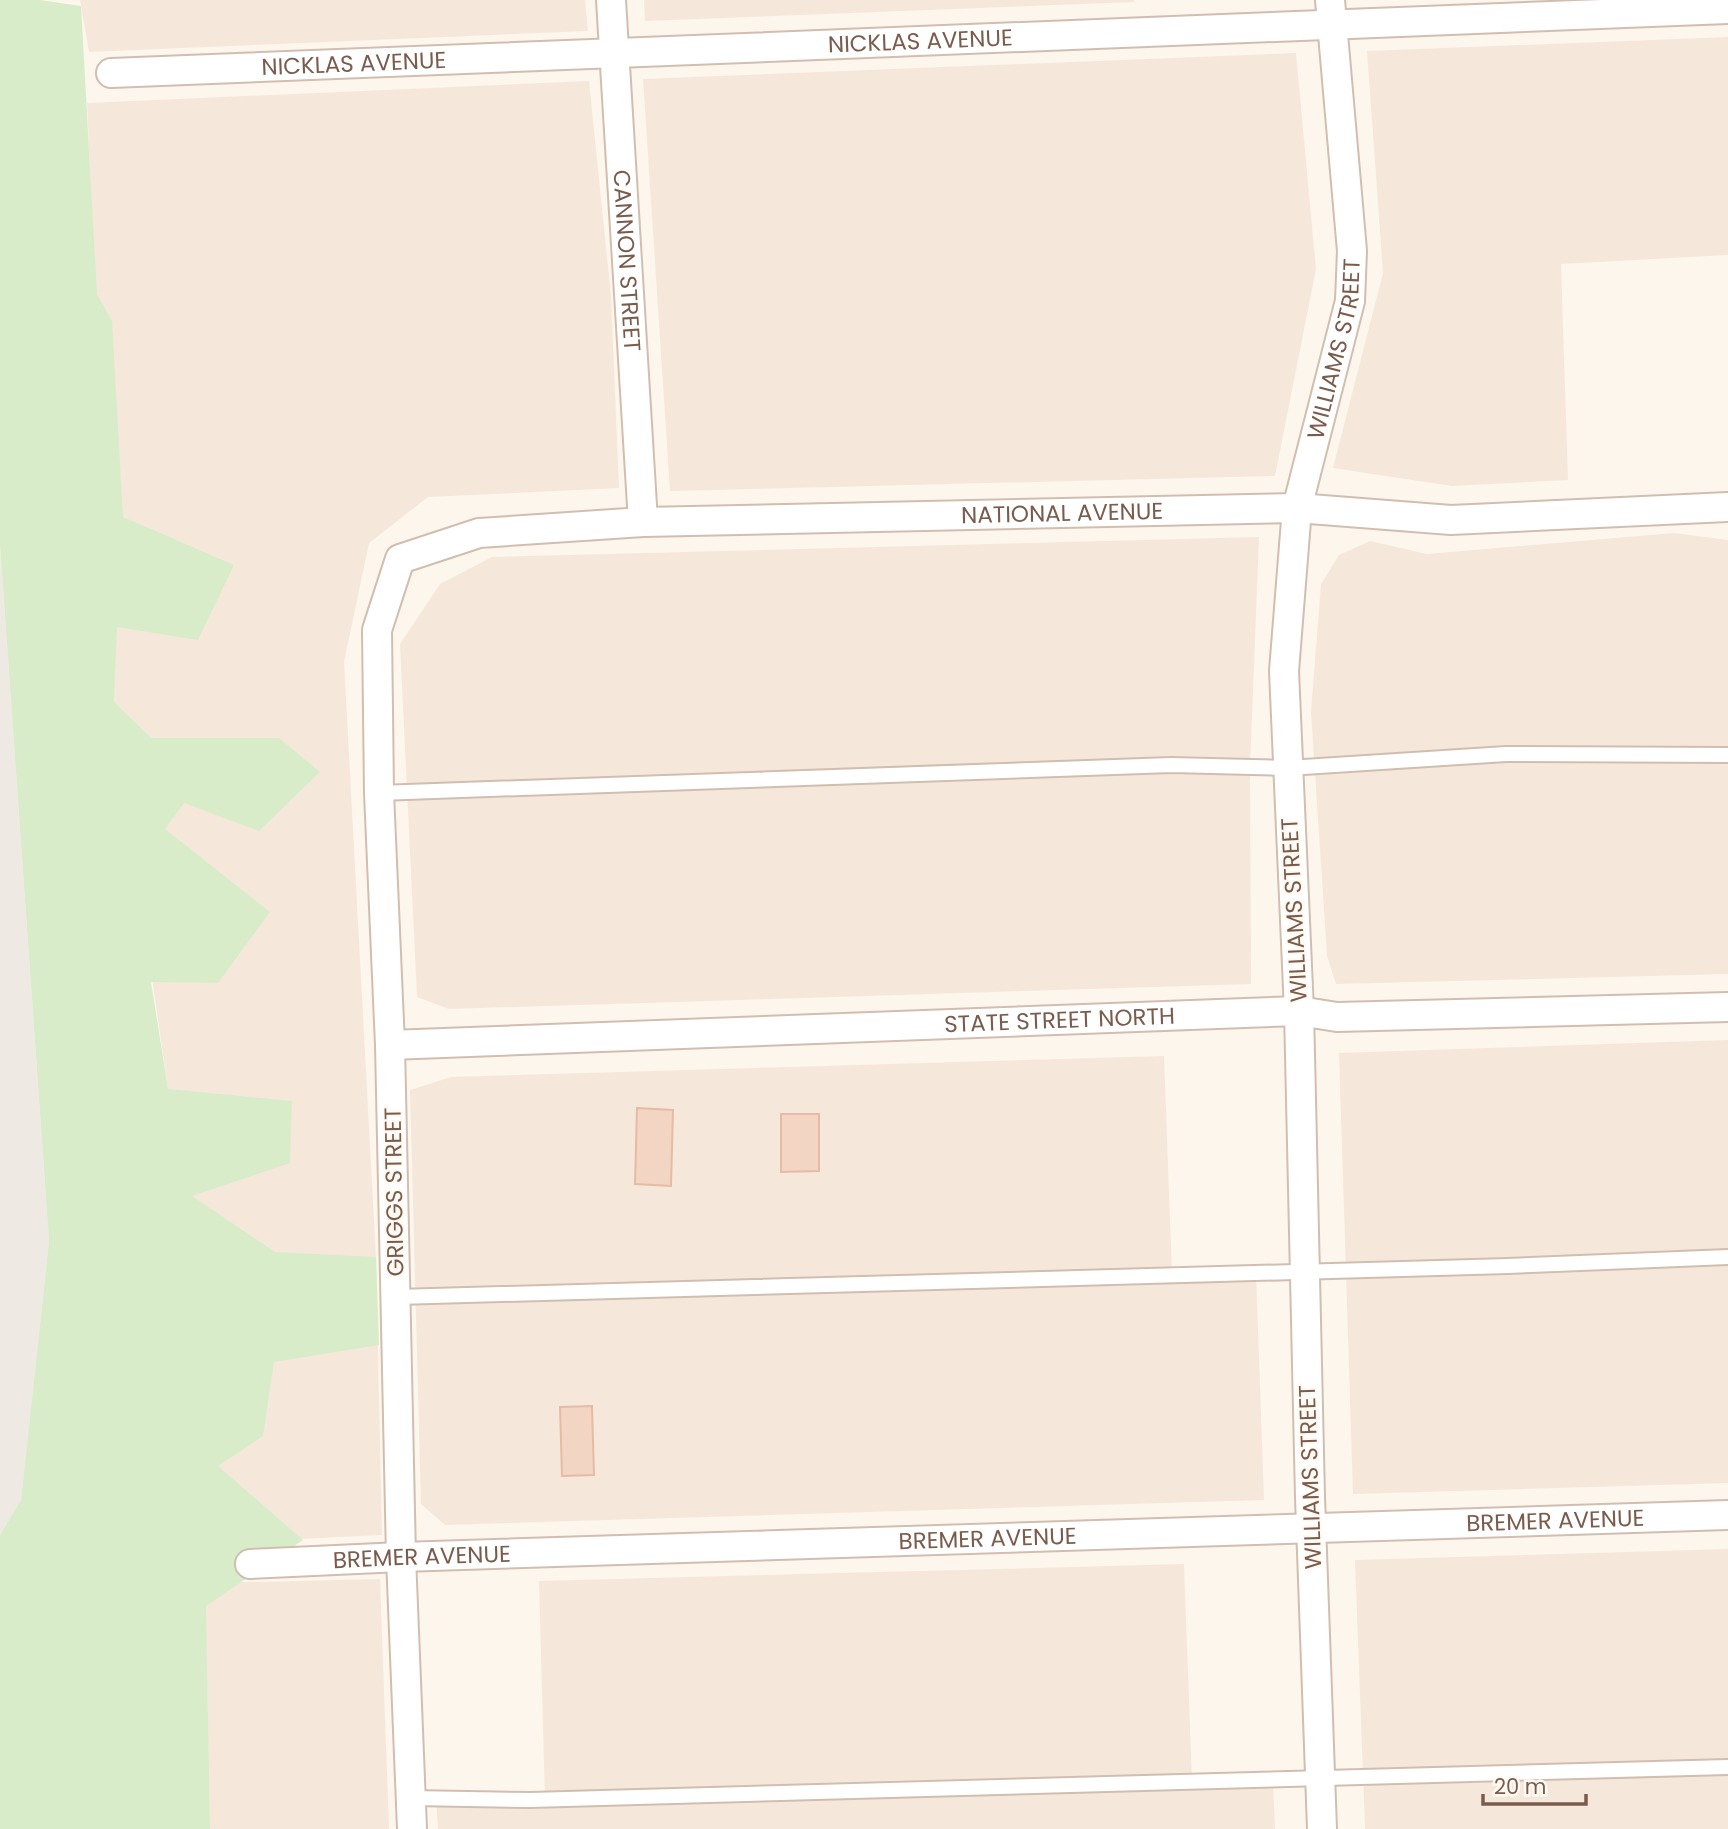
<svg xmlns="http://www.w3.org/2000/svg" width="1728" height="1829" font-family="Poppins,sans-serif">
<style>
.residential{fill:#f5e8da}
.industrial{fill:#efe9e4}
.green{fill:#d8ecc9}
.building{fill:#f3d5c3;stroke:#e6bba3;stroke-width:2}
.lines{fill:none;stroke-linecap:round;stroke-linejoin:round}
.service-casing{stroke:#d1beb0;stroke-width:18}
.minor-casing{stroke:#d1beb0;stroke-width:32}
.service{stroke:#fff;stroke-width:14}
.minor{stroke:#fff;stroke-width:28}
.labels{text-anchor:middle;stroke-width:5;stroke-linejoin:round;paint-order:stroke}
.street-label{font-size:23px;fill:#7a5c4d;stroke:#fffaf3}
</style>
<rect width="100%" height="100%" fill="#fdf6ec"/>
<g class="residential">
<path d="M 80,0 L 585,0 L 588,31 L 89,52 Z"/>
<path d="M 644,0 L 1134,0 L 1134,2 L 645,21 Z"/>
<path d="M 1728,37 L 1728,255 L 1561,264 L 1568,480 L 1452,486 L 1333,468 L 1383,273 L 1367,51 Z"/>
<path d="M 1296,53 L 1316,269 L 1275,476 L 670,491 L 643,79 Z"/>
<path d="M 589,81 L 611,296 L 619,488 L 428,497 L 369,543 L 344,662 L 376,1257 L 382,1535 L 200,1544 L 168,1090 L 113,702 L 87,103 Z"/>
<path d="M 1674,533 L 1728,540 L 1728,974 L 1336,984 L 1327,956 L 1311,712 L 1321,584 L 1339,555 L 1370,541 L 1427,554 Z"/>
<path d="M 1259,537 L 1250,768 L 1251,984 L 449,1009 L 417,997 L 400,644 L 440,584 L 492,557 Z"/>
<path d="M 1728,1040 L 1728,1483 L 1353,1494 L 1339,1053 Z"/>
<path d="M 1164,1056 L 1172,1273 L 1256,1272 L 1264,1500 L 445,1525 L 421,1504 L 410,1090 L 451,1077 Z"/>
<path d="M 1728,1549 L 1728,1829 L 1365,1829 L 1355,1560 Z"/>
<path d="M 1184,1564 L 1192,1782 L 1273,1780 L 1275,1829 L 438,1829 L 436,1799 L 545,1799 L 539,1581 Z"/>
<path d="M 380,1579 L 389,1829 L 210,1829 L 205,1583 Z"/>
</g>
<path class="industrial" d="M 0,545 L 49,1241 L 21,1500 L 0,1535 Z"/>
<path class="green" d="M 0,0 L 40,0 L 81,6 L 97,294 L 112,321 L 123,517 L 234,565 L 198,640 L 117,627 L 114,702 L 151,738 L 279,738 L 320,772 L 259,831 L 184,803 L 165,829 L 270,912 L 218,983 L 151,982 L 168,1089 L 292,1101 L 290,1163 L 192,1196 L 275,1252 L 376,1257 L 379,1345 L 274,1362 L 263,1436 L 218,1466 L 303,1540 L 206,1606 L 210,1829 L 0,1829 L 0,1535 L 21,1500 L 49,1241 L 0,545 Z"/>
<g class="building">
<path d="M 637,1108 L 673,1110 L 671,1186 L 635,1184 Z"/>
<path d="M 781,1114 L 819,1114 L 819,1171 L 781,1172 Z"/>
<path d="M 592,1406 L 594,1475 L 562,1476 L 560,1407 Z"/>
</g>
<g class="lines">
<defs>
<g id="service">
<path d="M 379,793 L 1171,765 L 1288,768 L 1506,754 L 1728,755"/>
<path d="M 397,1297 L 1508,1266 L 1728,1257"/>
<path d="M 411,1798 L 530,1800 L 1728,1767"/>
</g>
<g id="minor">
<path id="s1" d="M 611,0 L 643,522"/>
<path id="s2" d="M 111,73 L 1728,9"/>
<path id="s3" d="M 390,1045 L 1299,1011 L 1337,1017 L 1728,1007"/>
<path id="s4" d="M 250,1564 L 401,1557 L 1728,1515"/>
<path id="s5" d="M 412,1829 L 401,1557 L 390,1045 L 379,793 L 377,630 L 400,559 L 479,533 L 643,522 L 1297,508 L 1451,520 L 1728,507"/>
<path id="s6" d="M 1322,1829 L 1310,1497 L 1299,1011 L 1284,671 L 1297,508 L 1350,301 L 1352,251 L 1330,0"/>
</g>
</defs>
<use href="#service" class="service-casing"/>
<use href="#minor" class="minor-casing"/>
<use href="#service" class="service"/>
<use href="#minor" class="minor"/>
</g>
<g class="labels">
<g class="street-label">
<text dy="8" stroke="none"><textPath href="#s2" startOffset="810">NICKLAS AVENUE</textPath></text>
<text dy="8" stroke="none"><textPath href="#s2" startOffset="243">NICKLAS AVENUE</textPath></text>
<text dy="8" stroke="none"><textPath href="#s1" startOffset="261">CANNON STREET</textPath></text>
<text dy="8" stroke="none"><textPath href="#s6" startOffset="1486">WILLIAMS STREET</textPath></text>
<text dy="8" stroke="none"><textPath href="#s5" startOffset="1941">NATIONAL AVENUE</textPath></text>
<text transform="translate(1294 910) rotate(-93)" y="8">WILLIAMS STREET</text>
<text dy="8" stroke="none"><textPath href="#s3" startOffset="670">STATE STREET NORTH</textPath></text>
<text transform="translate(394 1192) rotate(-91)" y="8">GRIGGS STREET</text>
<text transform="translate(1310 1477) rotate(-92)" y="8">WILLIAMS STREET</text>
<text dy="8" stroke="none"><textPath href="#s4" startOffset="1306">BREMER AVENUE</textPath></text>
<text dy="8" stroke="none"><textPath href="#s4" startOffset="738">BREMER AVENUE</textPath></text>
<text dy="8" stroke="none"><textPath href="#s4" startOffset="172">BREMER AVENUE</textPath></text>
</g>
</g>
<path d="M1483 1794v10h103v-10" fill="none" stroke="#7a5c4d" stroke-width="3.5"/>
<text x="1494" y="1794" font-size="21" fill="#7a5c4d" stroke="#fffaf3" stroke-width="5" paint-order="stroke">20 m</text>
</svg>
